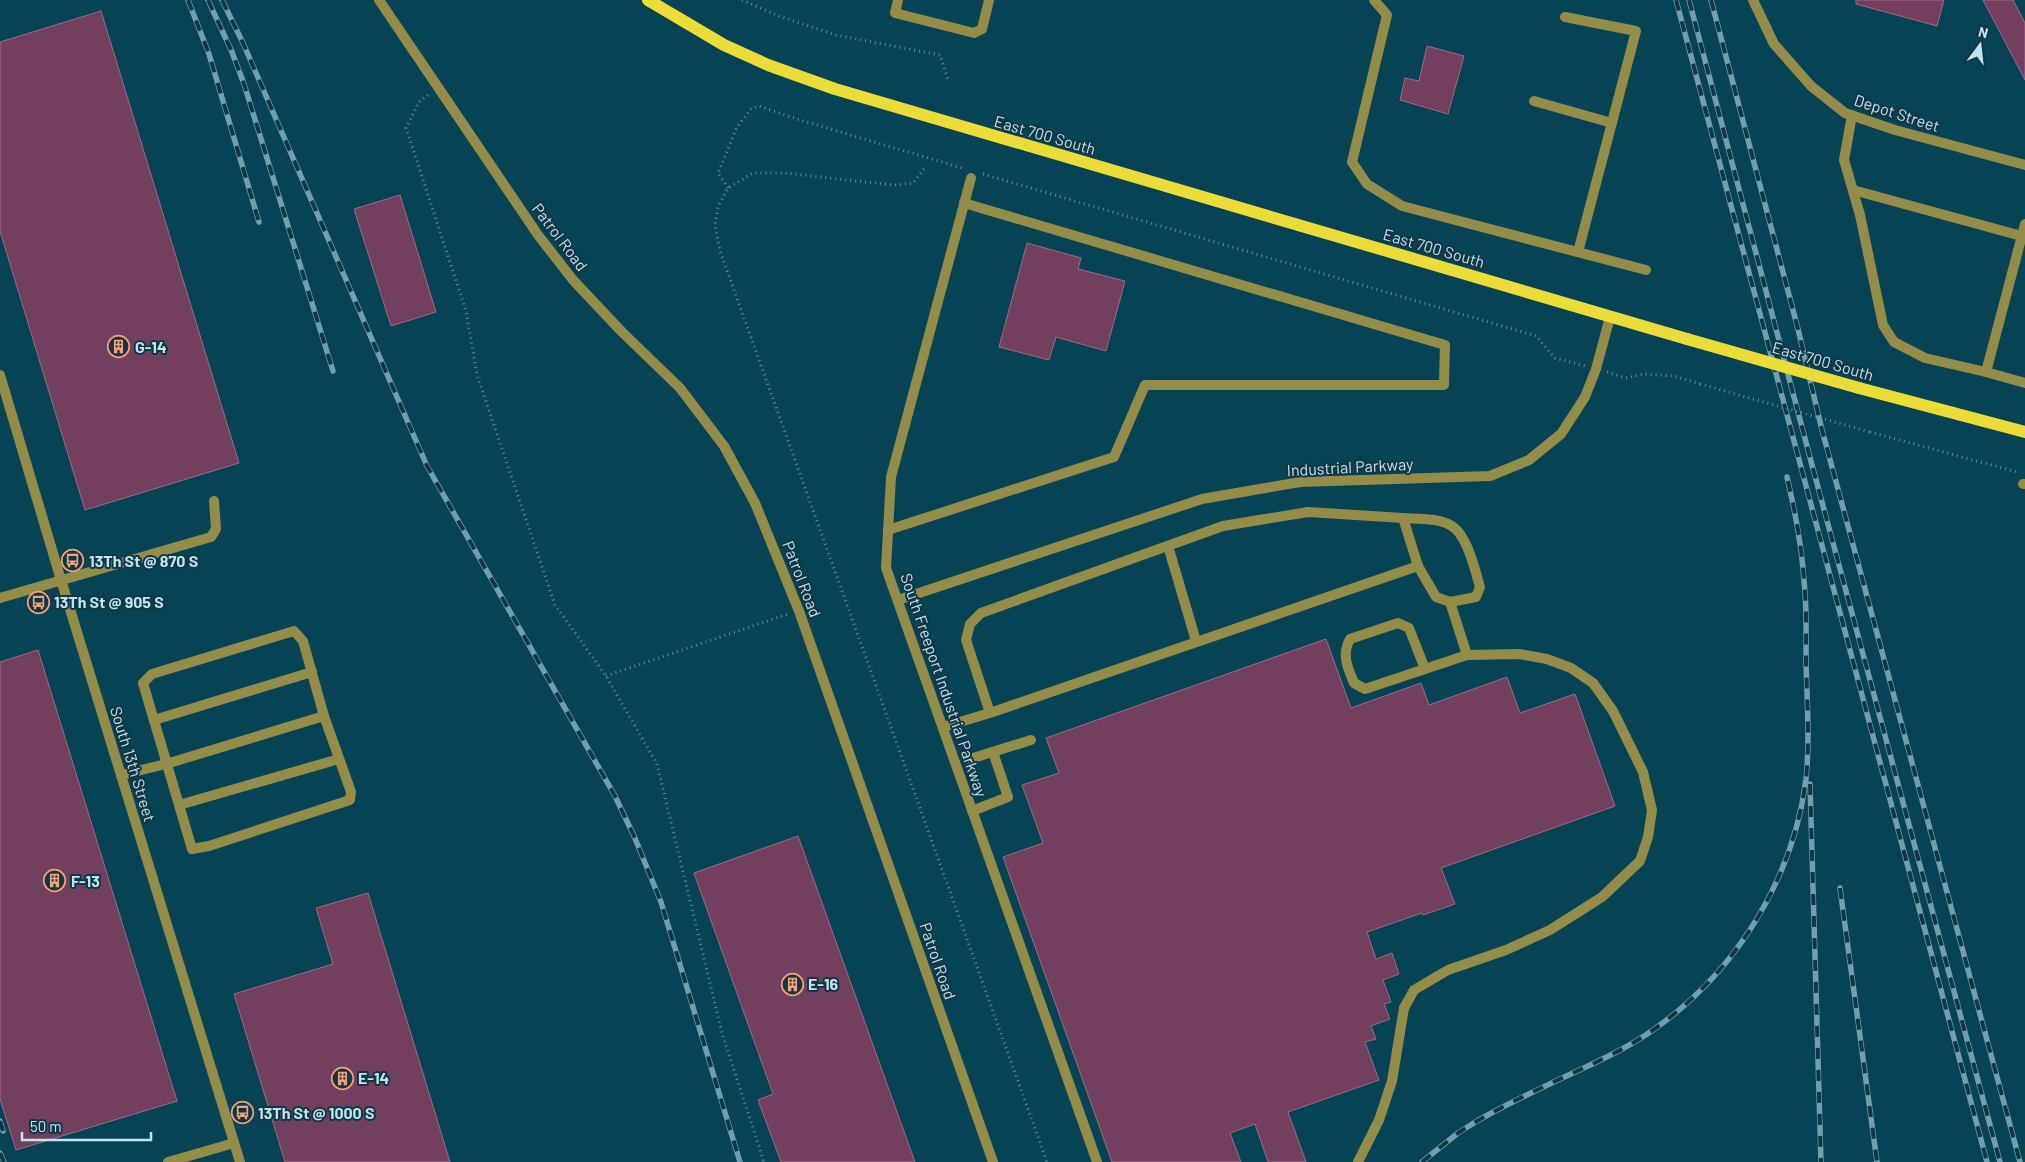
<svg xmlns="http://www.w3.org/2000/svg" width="2025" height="1162" font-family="Barlow,sans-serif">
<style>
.building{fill:#72405e;stroke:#a16b8a}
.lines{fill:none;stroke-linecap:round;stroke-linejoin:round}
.path{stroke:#5e8f9f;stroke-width:3;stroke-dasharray:1 4;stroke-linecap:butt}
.service{stroke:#938d49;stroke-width:10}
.minor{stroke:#938d49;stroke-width:10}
.primary{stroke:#ebdc39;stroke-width:12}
.rail-casing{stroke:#719fae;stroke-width:5.5}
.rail{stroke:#113744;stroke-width:4;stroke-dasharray:11;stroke-linecap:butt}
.path-bridge{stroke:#5e8f9f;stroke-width:3;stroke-dasharray:1 4;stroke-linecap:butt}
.primary-bridge{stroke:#ebdc39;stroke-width:12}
.labels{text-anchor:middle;stroke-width:4;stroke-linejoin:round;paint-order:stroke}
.street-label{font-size:16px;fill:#c2e4f2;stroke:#113744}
.poi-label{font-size:16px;font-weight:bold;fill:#c2e4f2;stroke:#113744;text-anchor:start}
</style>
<rect width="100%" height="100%" fill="#054355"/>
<g class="building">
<path d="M 1856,0 L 1944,0 L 1937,26 L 1856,4 Z"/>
<path d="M 1983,0 L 2013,0 L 2025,23 L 2025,80 Z"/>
<path d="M 101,11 L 239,463 L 85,510 L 0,231 L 0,42 Z"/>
<path d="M 1427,46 L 1464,56 L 1448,114 L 1400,100 L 1405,78 L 1419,81 Z"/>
<path d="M 400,195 L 436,312 L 391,326 L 354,209 Z"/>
<path d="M 1027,243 L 1081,258 L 1078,269 L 1125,281 L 1106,351 L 1056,337 L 1049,360 L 999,347 Z"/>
<path d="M 1326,639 L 1351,708 L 1421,683 L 1429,705 L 1507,677 L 1520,713 L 1575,694 L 1615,806 L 1441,868 L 1455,904 L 1423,915 L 1422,913 L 1367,932 L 1376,959 L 1392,953 L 1399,974 L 1383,980 L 1391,1002 L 1384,1004 L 1390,1019 L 1371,1026 L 1376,1039 L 1365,1042 L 1379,1080 L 1288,1112 L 1306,1162 L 1268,1162 L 1255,1124 L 1230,1133 L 1241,1162 L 1112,1162 L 1003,857 L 1043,843 L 1022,785 L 1059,773 L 1046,738 Z"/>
<path d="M 38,650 L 177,1101 L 16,1150 L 0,1099 L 0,662 Z"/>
<path d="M 798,836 L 915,1162 L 781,1162 L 758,1100 L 773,1094 L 694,873 Z"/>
<path d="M 368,893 L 450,1162 L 285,1162 L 234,994 L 333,964 L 316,908 Z"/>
</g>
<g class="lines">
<g class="path">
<path d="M 742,0 L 779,16 L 836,35 L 940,55 L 948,80"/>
<path d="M 428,95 L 419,102 L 406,128 L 466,311 L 477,375 L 555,605 L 606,676 L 657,764 L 722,1033 L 764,1162"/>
<path d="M 924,169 L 913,183 L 893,185 L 785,173 L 753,173 L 728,188 L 718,207 L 715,225 L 720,251 L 1047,1162"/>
<path d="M 983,174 L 1536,336 L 1555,358 L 1585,366"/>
<path d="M 728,188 L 718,173 L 737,127 L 751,109 L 759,106 L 797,119 L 962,168"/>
<path d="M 1607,372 L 1626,378 L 1644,374 L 1674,376 L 1700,384"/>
<path d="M 1870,432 L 2017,472"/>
<path d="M 606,676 L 788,614"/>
</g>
<g class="service">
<path d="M 379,0 L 538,235 L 573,280 L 622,332 L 680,388 L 724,446 L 755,503 L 799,611 L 993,1162"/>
<path d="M 898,0 L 895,13 L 974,33 L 982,29 L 989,0"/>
<path d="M 1374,0 L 1387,15 L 1352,162 L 1367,184 L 1402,206 L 1646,270"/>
<path d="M 1565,17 L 1636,31 L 1578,252"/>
<path d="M 1534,101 L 1612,123"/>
<path d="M 1852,115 L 1844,160 L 1860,215 L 1883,325 L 1894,342 L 1925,358 L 1986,372 L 2025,224"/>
<path d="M 971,178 L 891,477 L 886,568 L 1097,1162"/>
<path d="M 1853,190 L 2025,237"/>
<path d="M 1986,372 L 2025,383"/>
<path d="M 0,375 L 61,580 L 240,1162"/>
<path d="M 2023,484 L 2025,484"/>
<path d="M 1403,518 C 1418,519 1437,518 1450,525 C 1467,533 1475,570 1480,587 L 1476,597 L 1450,602 L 1436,597 L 1418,566"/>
<path d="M 888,530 L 1114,457 L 1145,385 L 1444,385 L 1445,345 L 964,203"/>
<path d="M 1168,546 L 1196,641"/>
<path d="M 0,598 L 211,537 L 216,529 L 214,501"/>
<path d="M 898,600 L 1202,499 L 1300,482 L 1490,476 L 1529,460 L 1561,434 L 1585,397 L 1596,369 L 1610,317"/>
<path d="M 294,631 L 303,641 L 324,716 L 351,792 L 350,800 L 209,846 L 192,849 L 143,683 L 152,674 Z"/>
<path d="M 1425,669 L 1409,628 L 1398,623 L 1350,639 C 1341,655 1348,668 1354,683 L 1365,689 L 1467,655 L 1450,602"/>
<path d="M 154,720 L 312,672"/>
<path d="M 943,727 L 990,713 L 1418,566 L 1403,518 L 1308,512 L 1223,526 L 981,613 L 970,624 L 966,640 L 990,713"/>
<path d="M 970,759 L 1031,740"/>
<path d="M 121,775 L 166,764 L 324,716"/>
<path d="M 179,805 L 339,759"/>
<path d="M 972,811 L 1008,797 L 993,752"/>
<path d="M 168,1162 L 234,1143"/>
<path d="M 1358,1162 L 1379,1120 L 1392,1081 L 1404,1008 L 1414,990 L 1448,970 L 1506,950 L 1550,930 L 1602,897 L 1640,861 L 1648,837 L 1652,810 L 1643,772 L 1613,711 L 1593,683 L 1571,668 L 1547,659 L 1519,654 L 1467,655"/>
</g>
<path class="minor" d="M 1753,0 L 1774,44 L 1811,86 L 1845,113 L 1895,130 L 2025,165"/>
<g class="primary">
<path d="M 648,0 L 724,45 L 768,65 L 835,89 L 1687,339"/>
<path d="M 1859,388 L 2025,432"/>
</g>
<defs>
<g id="rail">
<path d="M 188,0 L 209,54 L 259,222"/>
<path d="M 208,0 L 232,52 L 244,84 L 333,371"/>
<path d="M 222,0 L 243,43 L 427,466 L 615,796 L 634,836 L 661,902 L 740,1162"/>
<path d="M 1676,0 L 1987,1162"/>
<path d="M 1689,0 L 1812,465 L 2000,1162"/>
<path d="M 1711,0 L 1798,329 L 1822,430 L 2020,1162"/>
<path d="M 1810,784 L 1821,1162"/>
<path d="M 1840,888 L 1877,1162"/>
<path d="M 0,1121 L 3,1131"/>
<path d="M 0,1153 L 4,1162"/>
<path d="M 1422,1162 L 1458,1133 L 1477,1121 C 1512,1101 1549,1084 1586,1067 C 1609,1056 1632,1045 1653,1030 C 1736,972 1793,880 1806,779 C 1810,740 1807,701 1806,662 C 1806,635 1807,608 1804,581 C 1802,546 1795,511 1787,477"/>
</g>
</defs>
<use href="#rail" class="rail-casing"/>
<use href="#rail" class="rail"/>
<path class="path-bridge" d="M 1700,384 L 1870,432"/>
<path class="primary-bridge" d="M 1687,339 L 1859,388"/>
</g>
<defs>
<symbol id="building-ring" viewBox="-11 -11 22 22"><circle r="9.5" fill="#113744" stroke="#f2a17e" stroke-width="1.5"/><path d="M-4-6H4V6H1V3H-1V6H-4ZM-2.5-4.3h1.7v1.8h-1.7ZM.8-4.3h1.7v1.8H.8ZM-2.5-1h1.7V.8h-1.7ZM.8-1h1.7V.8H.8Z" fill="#f2a17e"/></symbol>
<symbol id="bus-ring" viewBox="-11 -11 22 22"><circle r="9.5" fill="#113744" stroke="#f2a17e" stroke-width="1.5"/><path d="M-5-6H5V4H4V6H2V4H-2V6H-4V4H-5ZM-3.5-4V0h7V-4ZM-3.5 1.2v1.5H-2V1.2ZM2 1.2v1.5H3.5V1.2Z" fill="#f2a17e"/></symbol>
</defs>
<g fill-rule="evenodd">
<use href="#building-ring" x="106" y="334" width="25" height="25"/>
<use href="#bus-ring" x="60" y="548" width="25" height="25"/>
<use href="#bus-ring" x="26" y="590" width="25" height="25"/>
<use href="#building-ring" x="42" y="868" width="25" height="25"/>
<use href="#building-ring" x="780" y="972" width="25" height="25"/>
<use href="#building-ring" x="330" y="1066" width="25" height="25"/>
<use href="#bus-ring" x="230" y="1100" width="25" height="25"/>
</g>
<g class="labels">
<g class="street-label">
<text transform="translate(1897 113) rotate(18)" y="6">Depot Street</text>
<text transform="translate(1045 135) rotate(16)" y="6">East 700 South</text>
<text transform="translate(560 237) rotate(53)" y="6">Patrol Road</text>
<text transform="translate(1434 248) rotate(16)" y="6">East 700 South</text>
<text transform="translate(1823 361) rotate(16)" y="6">East 700 South</text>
<text transform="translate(1350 467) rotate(-3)" y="6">Industrial Parkway</text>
<text transform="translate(802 579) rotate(69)" y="6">Patrol Road</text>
<text transform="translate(944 685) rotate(71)" y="6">South Freeport Industrial Parkway</text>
<text transform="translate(133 764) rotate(73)" y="6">South 13th Street</text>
<text transform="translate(938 961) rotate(71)" y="6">Patrol Road</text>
</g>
<g class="poi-label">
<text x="135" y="353">G-14</text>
<text x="89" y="567">13Th St @ 870 S</text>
<text x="54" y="608">13Th St @ 905 S</text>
<text x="71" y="887">F-13</text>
<text x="808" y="990">E-16</text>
<text x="358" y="1084">E-14</text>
<text x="258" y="1119">13Th St @ 1000 S</text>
</g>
</g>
<g transform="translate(1980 45) rotate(15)" stroke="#113744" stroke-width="4" paint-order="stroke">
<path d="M0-4L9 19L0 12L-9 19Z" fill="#c2e4f2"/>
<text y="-8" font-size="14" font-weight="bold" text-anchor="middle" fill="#c2e4f2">N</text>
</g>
<path d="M22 1132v8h129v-8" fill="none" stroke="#c2e4f2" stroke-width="2.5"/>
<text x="30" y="1132" font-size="15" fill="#c2e4f2" stroke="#113744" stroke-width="4" paint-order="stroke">50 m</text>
</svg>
